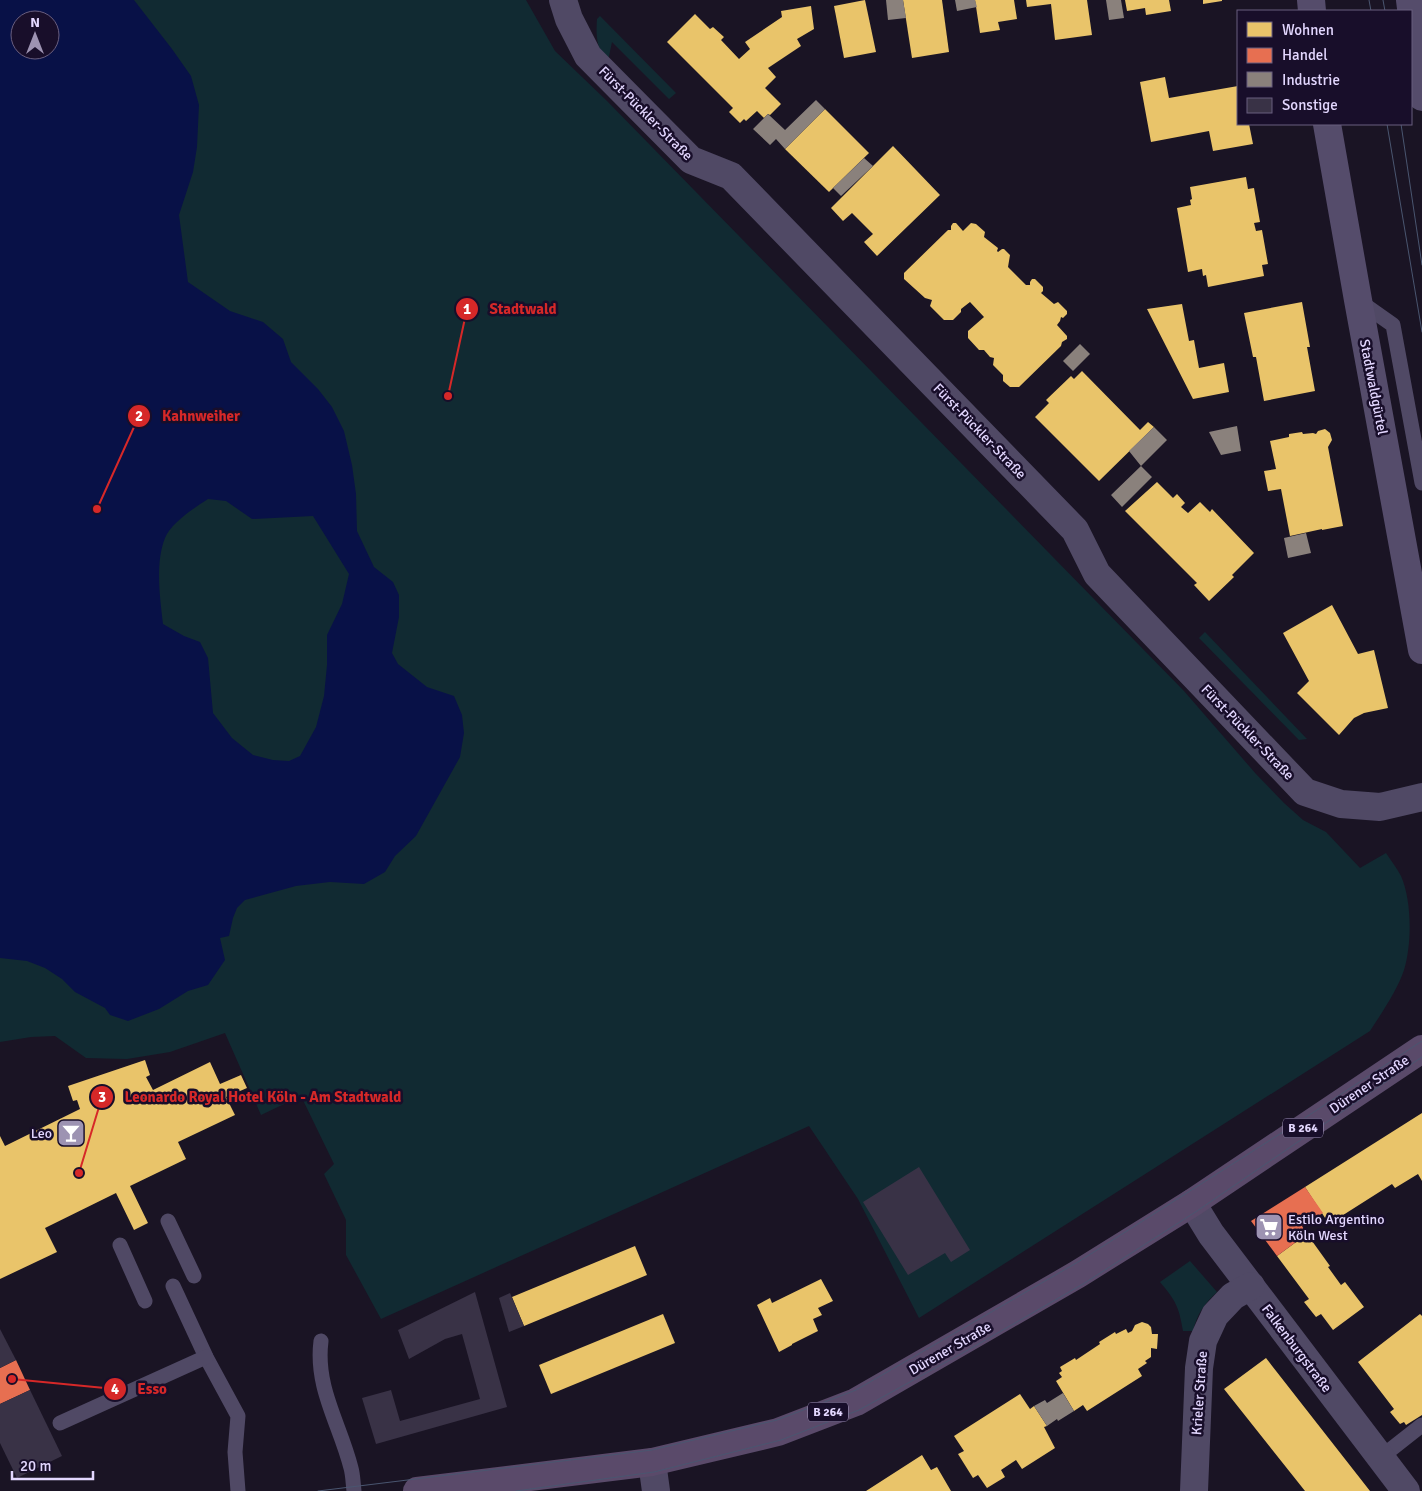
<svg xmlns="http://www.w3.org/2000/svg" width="1422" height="1491" font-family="Signika,sans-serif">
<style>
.green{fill:#112a32;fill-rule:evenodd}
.water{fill:#081147;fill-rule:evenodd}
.homes{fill:#e9c46a}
.shops{fill:#e76f51}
.industry{fill:#8a817c}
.building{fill:#393246}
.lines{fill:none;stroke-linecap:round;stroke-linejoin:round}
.lane{stroke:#504965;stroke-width:15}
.street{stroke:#504965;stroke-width:28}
.secondary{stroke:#554c6b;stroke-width:28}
.primary{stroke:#5a4a6a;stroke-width:28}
.tram{stroke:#4a5670;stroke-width:1}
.labels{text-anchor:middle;stroke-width:5;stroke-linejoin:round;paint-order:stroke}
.shield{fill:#180e2a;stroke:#a69bbf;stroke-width:1}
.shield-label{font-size:12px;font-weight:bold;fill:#e3d7ff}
.street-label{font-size:14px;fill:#e3d7ff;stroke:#180e2a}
.poi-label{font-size:14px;fill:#e3d7ff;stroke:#180e2a;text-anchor:end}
.leader{fill:none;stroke:#d62828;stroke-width:2}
.callout-dot{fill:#d62828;stroke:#180e2a;stroke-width:2}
.mark-label{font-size:15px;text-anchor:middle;font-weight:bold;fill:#fff}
.callout-label{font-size:15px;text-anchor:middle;font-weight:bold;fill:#d62828;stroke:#180e2a;stroke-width:5;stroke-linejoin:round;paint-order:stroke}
</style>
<rect width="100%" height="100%" fill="#1a1424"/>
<g class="green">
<path d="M 0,0 L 526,0 L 555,51 L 607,101 L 1184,691 L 1256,774 L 1284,803 L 1303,820 L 1326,832 L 1360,868 L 1386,853 C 1391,861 1397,868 1401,876 C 1412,901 1412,944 1404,970 C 1398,989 1381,1014 1370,1031 L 919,1318 L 858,1199 L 809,1126 L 381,1319 L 346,1255 L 346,1220 L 324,1174 L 334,1164 L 301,1096 L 261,1115 L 225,1033 L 170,1052 L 127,1059 L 86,1058 L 55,1036 L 31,1037 L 0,1042 ZM 20,20 L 50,20 L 50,50 L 20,50 Z"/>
<path d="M 600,16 L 676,93 L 669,99 L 612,42 L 608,61 C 596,50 596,34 597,19 Z"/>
<path d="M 1205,632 L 1307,739 L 1299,740 L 1199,638 Z"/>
<path d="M 1190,1261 L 1217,1292 C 1204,1304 1197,1314 1193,1331 L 1183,1331 C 1179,1307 1176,1301 1160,1282 Z"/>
</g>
<path class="water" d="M 0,0 L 134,0 L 172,49 L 191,76 L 199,105 L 197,147 L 193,172 L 179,215 L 188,282 L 230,311 L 263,322 L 283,339 L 291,362 L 318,389 L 332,407 L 344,431 L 352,465 L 356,494 L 357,531 L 374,567 L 393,582 L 399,595 L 399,617 L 392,653 L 398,664 L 427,687 L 454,696 L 462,715 L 464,733 L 460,757 L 416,836 L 395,856 L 385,872 L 364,884 L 330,882 L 296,886 L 245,900 L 237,908 L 233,918 L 229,936 L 220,938 L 225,960 L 208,985 L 188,991 L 159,1009 L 128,1021 L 110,1015 L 105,1008 L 75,992 L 62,979 L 45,968 L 27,961 L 0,958 ZM 20,20 L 50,20 L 50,50 L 20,50 ZM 208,499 L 226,501 L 252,519 L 313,516 L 349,574 L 342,604 L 327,635 L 327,665 L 324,696 L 316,727 L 300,756 L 289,761 L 273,760 L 253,755 L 232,738 L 213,713 L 208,658 L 200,642 L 184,636 L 163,624 C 160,598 155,563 165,538 C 171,523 194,508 208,499 Z"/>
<g class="homes">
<path d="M 865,0 L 876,52 L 844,58 L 834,6 Z"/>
<path d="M 903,0 L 942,0 L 949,52 L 912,58 Z"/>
<path d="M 975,0 L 1014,0 L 1017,19 L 998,22 L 1000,30 L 980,33 Z"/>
<path d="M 1026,0 L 1087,0 L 1092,35 L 1055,40 L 1051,4 L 1027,7 Z"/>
<path d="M 1125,0 L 1169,0 L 1171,11 L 1146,15 L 1145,8 L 1127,11 Z"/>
<path d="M 1203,0 L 1222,0 L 1222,1 L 1203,4 Z"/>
<path d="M 811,6 L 814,29 L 797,39 L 801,46 L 768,68 L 776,77 L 765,88 L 781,104 L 770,115 L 768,114 L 764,118 L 757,111 L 746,121 L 744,119 L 740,123 L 729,112 L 733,108 L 667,42 L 695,14 L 710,29 L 713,27 L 724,37 L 721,40 L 739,59 L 750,49 L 745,42 L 782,17 L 781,11 Z"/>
<path d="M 1165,77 L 1169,98 L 1238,86 L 1238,124 L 1249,124 L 1253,144 L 1213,151 L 1209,131 L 1151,142 L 1140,82 Z"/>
<path d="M 825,109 L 869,153 L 829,192 L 785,149 Z"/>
<path d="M 893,146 L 940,195 L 877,256 L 864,242 L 873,234 L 852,213 L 843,221 L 831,208 Z"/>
<path d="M 1246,177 L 1248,189 L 1254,188 L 1260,222 L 1254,223 L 1256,231 L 1262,230 L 1268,264 L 1262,265 L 1264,276 L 1208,287 L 1206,275 L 1203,276 L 1202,269 L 1188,272 L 1177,208 L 1191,205 L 1190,200 L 1192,199 L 1190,187 Z"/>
<path d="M 953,223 L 956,223 L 963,231 L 971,223 L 976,224 L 985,232 L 984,237 L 998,248 L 997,251 L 998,252 L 1002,249 L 1004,249 L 1010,255 L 1008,267 L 1026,285 L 1030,285 L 1030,282 L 1032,279 L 1035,279 L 1043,287 L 1043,291 L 1041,293 L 1054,304 L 1058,302 L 1067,311 L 1067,314 L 1063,318 L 1061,317 L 1060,321 L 1057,325 L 1067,336 L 1067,339 L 1062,342 L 1061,346 L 1019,387 L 1010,387 L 1003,381 L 1003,375 L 993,365 L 994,358 L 990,357 L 984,350 L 979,350 L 968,338 L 968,331 L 984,317 L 970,302 L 961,309 L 961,312 L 953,320 L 944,320 L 930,306 L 932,300 L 925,298 L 904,279 L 904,273 L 948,230 L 951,230 L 951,226 Z"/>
<path d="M 1302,302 L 1310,347 L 1307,347 L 1315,391 L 1264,401 L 1256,357 L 1253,357 L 1244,313 Z"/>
<path d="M 1182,304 L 1189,341 L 1194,340 L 1199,368 L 1224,363 L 1229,392 L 1193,399 L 1147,309 Z"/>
<path d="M 1082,371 L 1140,430 L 1148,422 L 1154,427 L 1099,481 L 1035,417 L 1049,403 L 1046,400 L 1071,376 L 1074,379 Z"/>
<path d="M 1325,429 L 1330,433 L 1332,440 L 1328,447 L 1343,526 L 1322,530 L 1322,529 L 1290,536 L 1281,489 L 1268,491 L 1264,471 L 1276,469 L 1270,441 L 1289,437 L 1289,434 L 1302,432 L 1303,434 L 1313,433 L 1316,434 L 1318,431 Z"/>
<path d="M 1157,482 L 1173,498 L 1177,494 L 1185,503 L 1181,507 L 1188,513 L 1200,502 L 1210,512 L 1212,509 L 1254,553 L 1232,575 L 1234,577 L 1209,601 L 1194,585 L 1197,583 L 1125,511 Z"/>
<path d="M 1332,605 L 1358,654 L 1374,650 L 1388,708 L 1364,713 L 1354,718 L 1339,735 L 1297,693 L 1309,681 L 1283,633 Z"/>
<path d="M 145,1060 L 150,1075 L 146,1077 L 153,1090 L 210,1062 L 220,1084 L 241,1075 L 247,1088 L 226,1097 L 235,1115 L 178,1142 L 186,1159 L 130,1186 L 148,1223 L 134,1230 L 116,1193 L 45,1228 L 57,1252 L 0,1279 L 0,1136 L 5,1146 L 80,1109 L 77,1100 L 73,1101 L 68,1086 Z"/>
<path d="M 1422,1113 L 1422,1181 L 1418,1174 L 1395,1188 L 1392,1184 L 1329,1224 L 1305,1187 Z"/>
<path d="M 1307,1234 L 1330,1266 L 1328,1267 L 1341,1285 L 1345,1282 L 1364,1307 L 1333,1330 L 1321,1314 L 1316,1317 L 1304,1302 L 1309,1299 L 1277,1256 Z"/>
<path d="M 635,1246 L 647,1275 L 524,1326 L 512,1297 Z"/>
<path d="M 821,1279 L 833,1301 L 818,1308 L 822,1315 L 813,1319 L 818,1331 L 792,1344 L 792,1345 L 779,1352 L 757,1305 L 770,1298 L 772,1303 Z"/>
<path d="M 663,1314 L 675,1343 L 551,1394 L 539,1365 Z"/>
<path d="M 1420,1314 L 1422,1316 L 1422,1415 L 1406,1425 L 1404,1422 L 1400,1424 L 1390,1412 L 1394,1409 L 1358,1362 Z"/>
<path d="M 1142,1322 L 1148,1324 L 1151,1327 L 1152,1334 L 1158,1334 L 1157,1349 L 1151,1348 L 1151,1357 L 1145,1361 L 1147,1363 L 1138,1369 L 1142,1376 L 1087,1411 L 1083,1405 L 1074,1411 L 1056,1381 L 1062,1377 L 1059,1373 L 1062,1371 L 1060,1367 L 1075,1358 L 1076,1360 L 1100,1344 L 1099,1342 L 1115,1332 L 1116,1334 L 1126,1329 L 1128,1333 L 1132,1331 L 1135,1325 Z"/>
<path d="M 1266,1358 L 1305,1408 L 1370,1491 L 1305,1491 L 1224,1389 Z"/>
<path d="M 1020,1394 L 1030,1409 L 1034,1406 L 1047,1426 L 1044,1427 L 1055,1448 L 1022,1469 L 1016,1460 L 1001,1470 L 1005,1477 L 987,1488 L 978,1475 L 973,1478 L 958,1454 L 964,1451 L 954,1436 Z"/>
<path d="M 922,1455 L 931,1470 L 937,1467 L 951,1491 L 866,1491 Z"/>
</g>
<g class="shops">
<path d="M 1305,1187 L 1323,1213 L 1302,1226 L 1307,1234 L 1277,1256 L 1251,1221 Z"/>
<path d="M 16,1360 L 30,1390 L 0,1404 L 0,1368 Z"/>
</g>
<g class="industry">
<path d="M 886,0 L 903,0 L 906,18 L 888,20 Z"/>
<path d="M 955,0 L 975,0 L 977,7 L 957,11 Z"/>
<path d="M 1106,0 L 1121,0 L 1124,18 L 1109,20 Z"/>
<path d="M 816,100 L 825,109 L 785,149 L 776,139 L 770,145 L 753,129 L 768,114 L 785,130 Z"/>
<path d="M 864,158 L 873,166 L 841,196 L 833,188 Z"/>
<path d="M 1080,344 L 1090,354 L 1073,371 L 1063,361 Z"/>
<path d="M 1237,426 L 1241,451 L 1221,455 L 1209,432 Z"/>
<path d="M 1154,427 L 1167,440 L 1141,466 L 1152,477 L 1122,507 L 1111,495 L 1141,466 L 1129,451 Z"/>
<path d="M 1306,533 L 1311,553 L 1288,558 L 1284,538 Z"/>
<path d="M 1063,1393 L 1074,1411 L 1058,1421 L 1057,1419 L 1047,1426 L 1034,1406 L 1045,1400 L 1047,1403 Z"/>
</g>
<g class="building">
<path d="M 919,1167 L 970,1250 L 951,1262 L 945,1253 L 908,1275 L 863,1202 Z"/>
<path d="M 475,1292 L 507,1407 L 376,1444 L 362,1398 L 391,1390 L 400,1421 L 480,1399 L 462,1334 L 445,1339 L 409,1359 L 398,1330 Z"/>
<path d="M 510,1293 L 524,1326 L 509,1332 L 499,1298 Z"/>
<path d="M 0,1329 L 16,1360 L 0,1368 Z"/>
<path d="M 30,1390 L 62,1456 L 17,1478 L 0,1443 L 0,1404 Z"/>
</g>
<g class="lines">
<g class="lane">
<path d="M 1359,301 L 1393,325 L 1422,483"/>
<path d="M 168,1221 L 194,1276"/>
<path d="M 120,1245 L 145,1301"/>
<path d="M 173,1286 L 206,1357 L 238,1416 L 235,1452 L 238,1491"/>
<path d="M 321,1341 C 315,1388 340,1424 351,1468 C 353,1475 353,1483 354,1491"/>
<path d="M 60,1423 L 206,1357"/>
<path d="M 1380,1458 L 1422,1425"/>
</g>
<g class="street">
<path d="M 563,0 L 569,19 L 588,56 L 691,160 L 731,176 L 1075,530 L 1097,574 L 1305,792 L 1341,804 L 1380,807 L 1422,797"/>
<path d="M 1192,1203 L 1211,1234 L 1406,1491"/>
<path d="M 652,1462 L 656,1491"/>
<path d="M 1194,1491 L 1199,1368 L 1203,1341 L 1215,1315 L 1233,1296 L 1251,1286"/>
</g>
<g class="secondary">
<path d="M 1311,0 L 1312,11"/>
<path d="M 1410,0 L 1422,97"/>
<path d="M 1327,124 L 1358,300 L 1422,650"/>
</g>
<path class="primary" d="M 417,1491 L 652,1462 L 778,1432 L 856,1402 L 1078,1274 L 1192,1203 L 1422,1049"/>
<g class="tram">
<path d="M 1369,0 L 1371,11"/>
<path d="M 1383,0 L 1385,11"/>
<path d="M 1387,124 L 1422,332"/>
<path d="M 1401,124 L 1422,265"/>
<path d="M 318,1491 L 652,1450 L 777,1420 L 856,1390 L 1078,1262 L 1294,1125 L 1422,1041"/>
<path d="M 516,1491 L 654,1472 L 781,1440 L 859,1410 L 968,1350 L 1083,1284 L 1197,1211 L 1422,1057"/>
</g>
</g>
<defs>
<symbol id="bar-square" viewBox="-11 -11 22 22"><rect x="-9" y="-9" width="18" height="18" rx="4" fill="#9d93b2" stroke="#180e2a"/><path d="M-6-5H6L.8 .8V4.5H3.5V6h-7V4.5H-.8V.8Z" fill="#fff"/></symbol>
<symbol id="supermarket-square" viewBox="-11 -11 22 22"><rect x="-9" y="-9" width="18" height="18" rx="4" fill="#9d93b2" stroke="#180e2a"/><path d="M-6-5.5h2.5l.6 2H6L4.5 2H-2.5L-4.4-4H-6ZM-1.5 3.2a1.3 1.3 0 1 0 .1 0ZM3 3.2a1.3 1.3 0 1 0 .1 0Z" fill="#fff"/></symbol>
</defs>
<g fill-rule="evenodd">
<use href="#bar-square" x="55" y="1117" width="32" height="32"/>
<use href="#supermarket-square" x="1253" y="1211" width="32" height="32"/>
</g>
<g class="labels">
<g class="shield">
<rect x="1283" y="1118.5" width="40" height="19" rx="4"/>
<rect x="808" y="1402.5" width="40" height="19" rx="4"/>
</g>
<g class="shield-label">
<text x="1303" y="1132">B 264</text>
<text x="828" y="1416">B 264</text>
</g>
<g class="street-label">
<text transform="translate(646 113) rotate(45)" y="5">Fürst-Pückler-Straße</text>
<text transform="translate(1374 387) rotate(79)" y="5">Stadtwaldgürtel</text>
<text transform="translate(980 431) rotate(46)" y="5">Fürst-Pückler-Straße</text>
<text transform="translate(1248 732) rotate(46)" y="5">Fürst-Pückler-Straße</text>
<text transform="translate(1369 1084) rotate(-34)" y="5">Dürener Straße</text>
<text transform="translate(950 1348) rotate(-30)" y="5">Dürener Straße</text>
<text transform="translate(1297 1348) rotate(53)" y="5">Falkenburgstraße</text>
<text transform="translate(1199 1393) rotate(-86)" y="5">Krieler Straße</text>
</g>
<g class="poi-label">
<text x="52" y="1138">Leo</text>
<text x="1288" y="1224" text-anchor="start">Estilo Argentino<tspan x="1288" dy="16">Köln West</tspan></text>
</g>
</g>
<path class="leader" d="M448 396L467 309M97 509L139 416M79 1173L102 1097M12 1379L115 1389"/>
<g class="callout-dot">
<circle cx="448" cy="396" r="5"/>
<circle cx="97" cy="509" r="5"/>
<circle cx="79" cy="1173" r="5"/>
<circle cx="12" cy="1379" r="5"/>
<circle cx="467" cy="309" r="12"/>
<circle cx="139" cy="416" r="12"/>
<circle cx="102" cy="1097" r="12"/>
<circle cx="115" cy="1389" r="12"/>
</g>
<g class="mark-label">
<text x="467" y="314">1</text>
<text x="139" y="421">2</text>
<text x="102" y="1102">3</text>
<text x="115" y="1394">4</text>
</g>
<g class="callout-label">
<text x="523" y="314">Stadtwald</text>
<text x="201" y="421">Kahnweiher</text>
<text x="263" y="1102">Leonardo Royal Hotel Köln - Am Stadtwald</text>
<text x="152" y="1394">Esso</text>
</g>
<rect x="1237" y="10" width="175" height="115" fill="#180e2a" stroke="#695e7f"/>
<rect x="1247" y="22" width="25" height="15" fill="#e9c46a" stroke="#695e7f"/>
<text x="1282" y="35" font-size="15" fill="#e3d7ff">Wohnen</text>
<rect x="1247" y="48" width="25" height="15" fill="#e76f51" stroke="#695e7f"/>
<text x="1282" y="60" font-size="15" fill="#e3d7ff">Handel</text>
<rect x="1247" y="72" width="25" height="15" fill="#8a817c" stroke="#695e7f"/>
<text x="1282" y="85" font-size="15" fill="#e3d7ff">Industrie</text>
<rect x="1247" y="98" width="25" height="15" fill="#393246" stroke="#695e7f"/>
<text x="1282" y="110" font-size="15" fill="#e3d7ff">Sonstige</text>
<g transform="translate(35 35)"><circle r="24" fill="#180e2a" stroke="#695e7f"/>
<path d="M0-4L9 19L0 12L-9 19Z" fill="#9d93b2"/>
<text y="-8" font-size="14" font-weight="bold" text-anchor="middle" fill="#e3d7ff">N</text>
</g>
<path d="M12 1471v8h81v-8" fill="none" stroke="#e3d7ff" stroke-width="2.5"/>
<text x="20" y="1471" font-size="15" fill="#e3d7ff" stroke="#180e2a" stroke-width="4" paint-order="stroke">20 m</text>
</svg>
